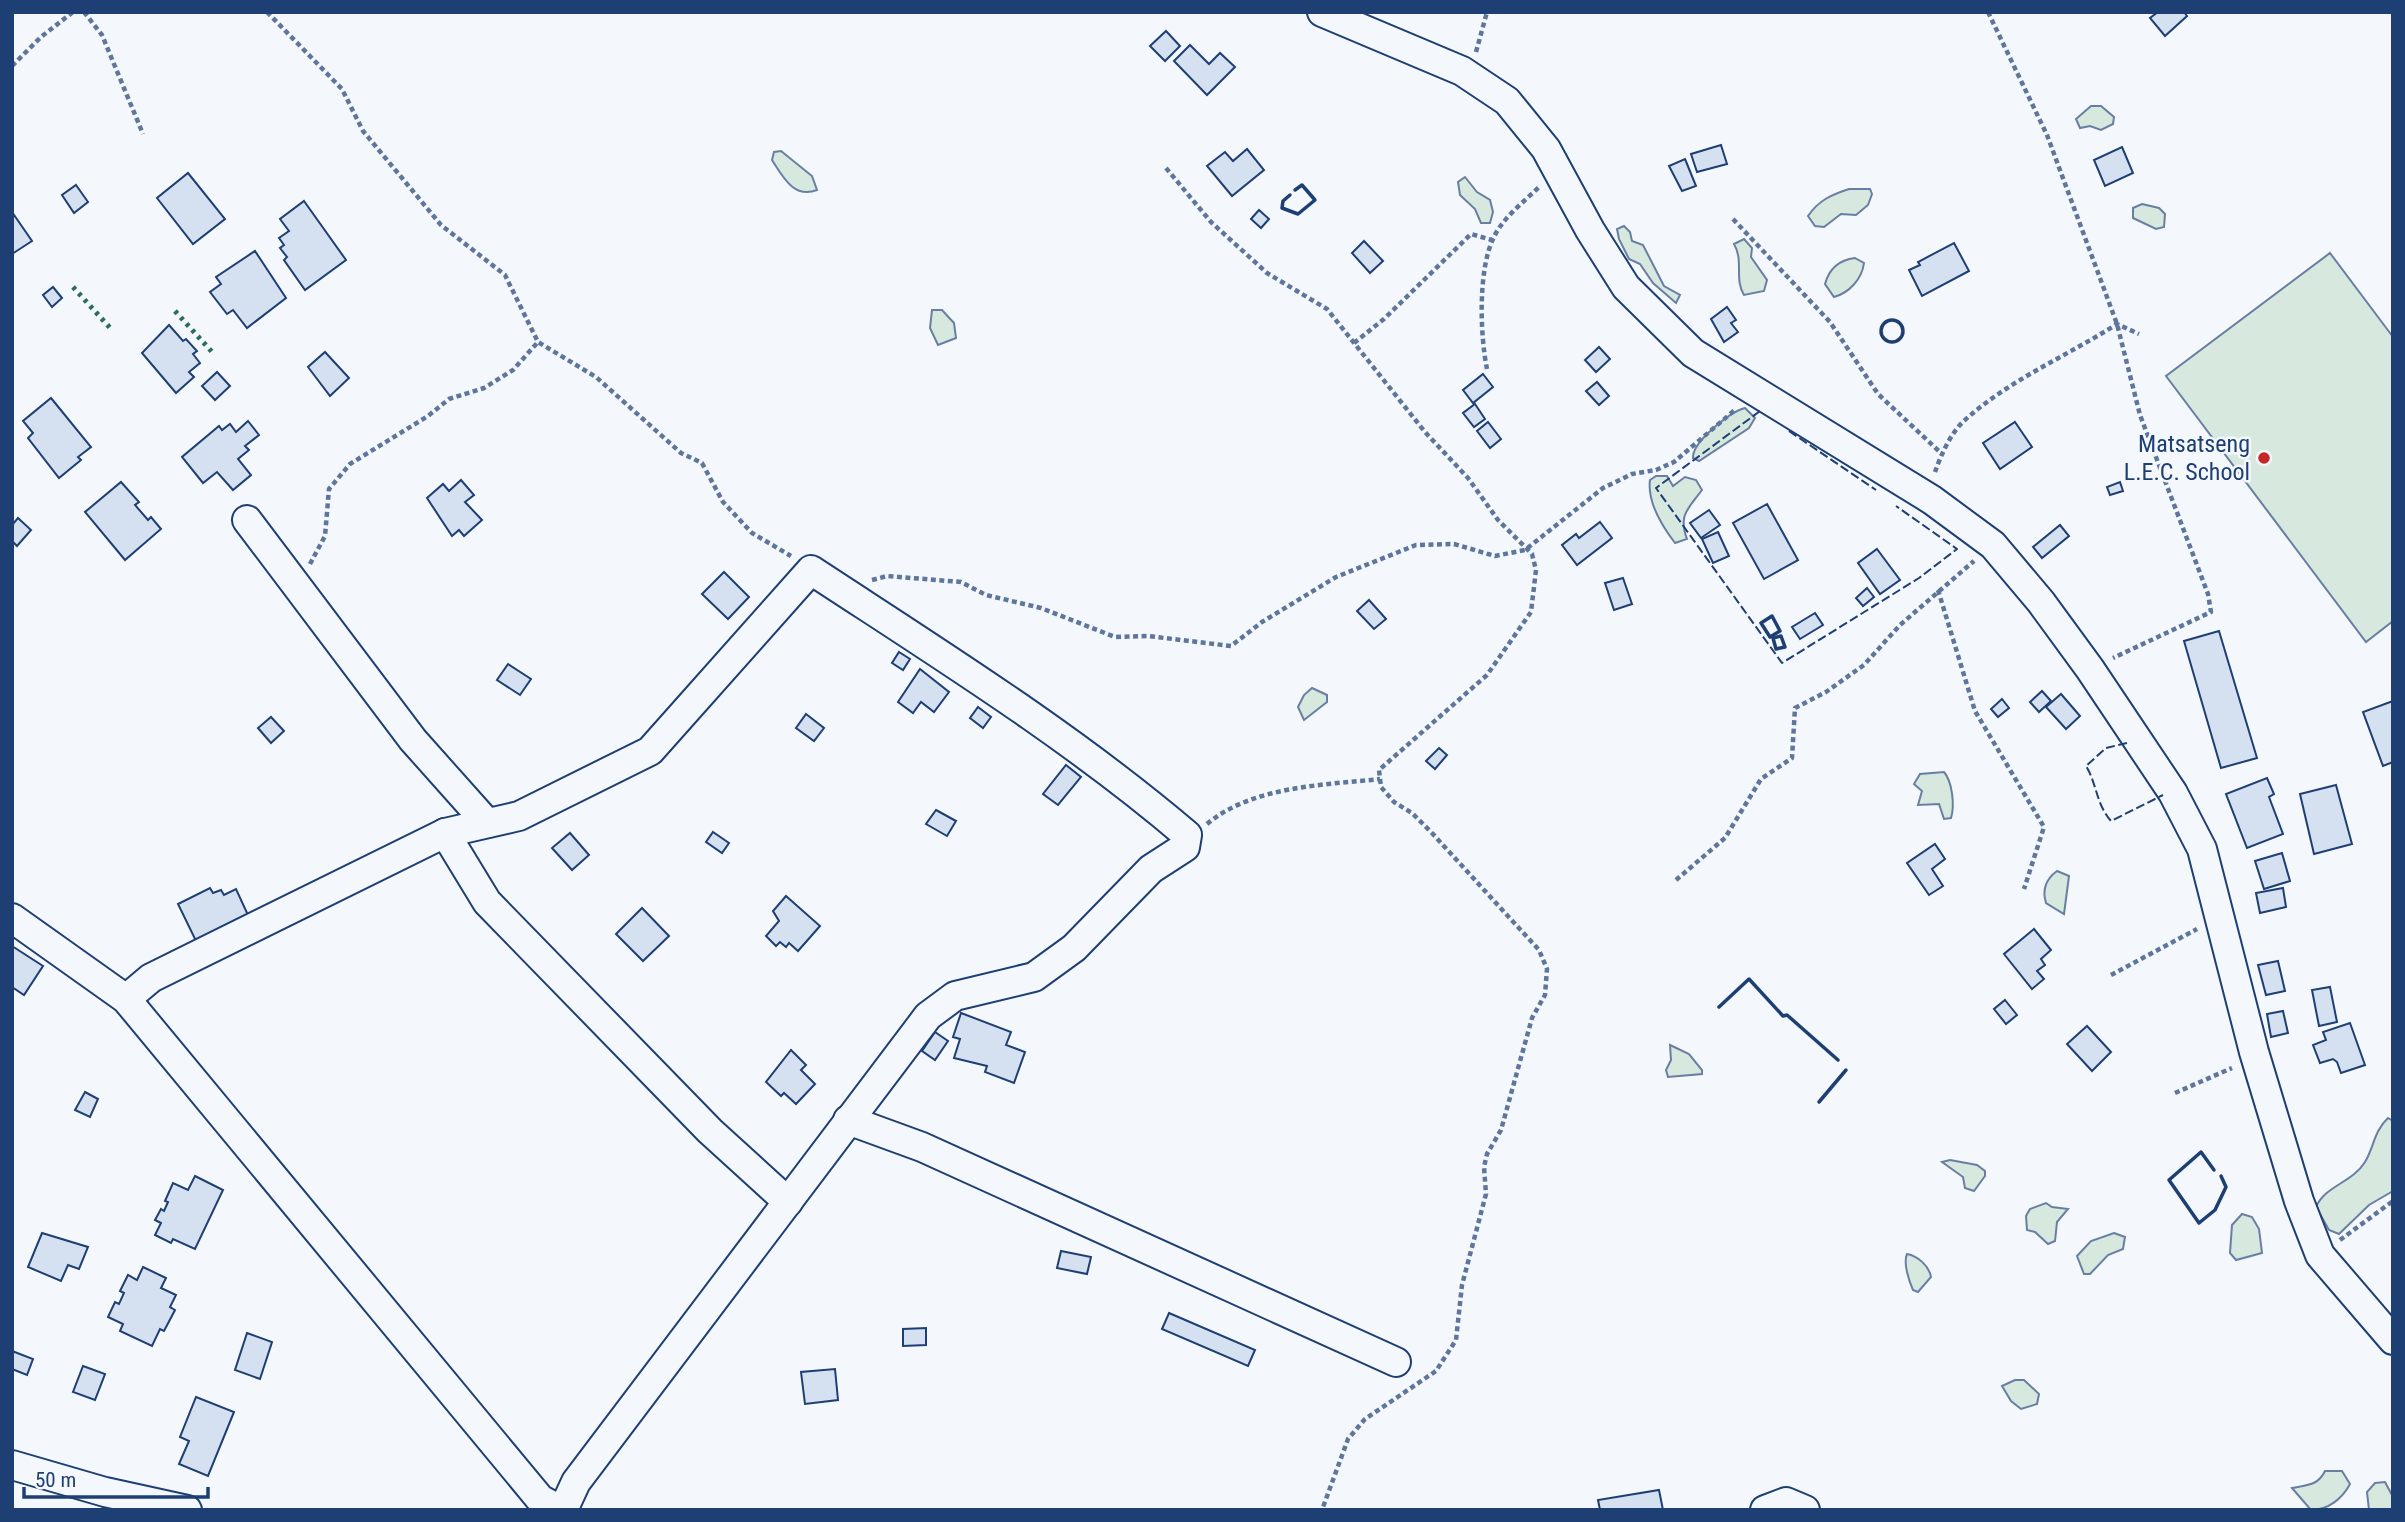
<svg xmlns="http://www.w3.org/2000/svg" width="2405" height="1522" font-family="'Roboto Condensed',sans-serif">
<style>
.green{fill:#d7e8df;stroke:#687fa3;stroke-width:2}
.building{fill:#d5e0f0;stroke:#1d3f73;stroke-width:2}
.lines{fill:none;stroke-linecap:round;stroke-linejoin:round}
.minor-casing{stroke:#1d3f73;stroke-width:32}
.path{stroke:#5e769c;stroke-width:4.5;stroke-dasharray:5 3.5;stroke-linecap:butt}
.minor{stroke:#f4f7fb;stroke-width:28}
.hedge{stroke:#2c6c60;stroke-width:5;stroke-dasharray:3.5 5;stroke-linecap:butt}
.fence{stroke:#1d3f73;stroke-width:2;stroke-dasharray:9 3.5;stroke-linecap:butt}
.wall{stroke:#1d3f73;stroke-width:3.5}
.poi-dot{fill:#c62828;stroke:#f4f7fb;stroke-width:2.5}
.labels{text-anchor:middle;stroke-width:5;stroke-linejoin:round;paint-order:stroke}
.poi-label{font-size:24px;fill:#1d3f73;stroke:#f4f7fb;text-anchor:end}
</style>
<rect width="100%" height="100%" fill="#f4f7fb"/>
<g class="green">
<path d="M 2091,106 L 2101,106 L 2114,117 L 2113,124 L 2101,130 L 2090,126 L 2080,128 L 2076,119 Z"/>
<path d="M 781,151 L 812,176 L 817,190 C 794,199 783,177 772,160 L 774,152 Z"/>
<path d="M 1465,177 L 1477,192 L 1490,200 L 1493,212 L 1490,223 L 1481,223 L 1475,209 L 1460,195 L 1458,182 Z"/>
<path d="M 1849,189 L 1870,189 L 1872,194 L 1868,205 L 1856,215 L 1841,214 L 1824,227 L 1815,226 L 1808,216 C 1819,200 1831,195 1849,189 Z"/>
<path d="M 2142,204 L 2159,208 L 2165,214 L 2164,227 L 2156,229 L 2133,218 L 2133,208 Z"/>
<path d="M 1624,226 L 1630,232 L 1632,241 L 1643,245 L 1664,286 L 1680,295 L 1676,303 L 1653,283 L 1640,264 L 1629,259 L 1619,239 L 1617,229 Z"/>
<path d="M 1744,239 L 1752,248 L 1751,257 L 1767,280 L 1764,291 L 1744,295 C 1734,279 1744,261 1734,244 Z"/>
<path d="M 2330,253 L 2393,337 L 2393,621 L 2366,642 L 2166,376 Z"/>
<path d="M 1855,258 L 1864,263 C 1862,279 1849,293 1834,297 L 1825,284 C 1829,269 1839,260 1855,258 Z"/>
<path d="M 932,310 L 942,310 L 954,323 L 956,338 L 938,345 L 930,328 Z"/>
<path d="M 1745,408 L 1755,418 L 1749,428 L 1699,461 L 1693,458 C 1692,442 1730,412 1745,408 Z"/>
<path d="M 1656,476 L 1667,476 L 1673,486 L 1685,477 L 1696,480 L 1702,490 C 1688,509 1678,515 1687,539 L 1675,543 C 1662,526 1647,502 1650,480 Z"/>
<path d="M 1312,688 L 1327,695 L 1327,702 L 1304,720 L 1298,707 L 1304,695 Z"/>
<path d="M 1944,772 C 1952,781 1955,805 1951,818 L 1944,819 L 1939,804 L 1918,805 L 1922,791 L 1914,784 L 1920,774 Z"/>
<path d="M 2057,871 L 2069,876 L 2064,914 L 2046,903 C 2042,890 2046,879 2057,871 Z"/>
<path d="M 1670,1045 L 1689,1054 L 1702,1070 L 1702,1074 L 1668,1077 L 1666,1070 L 1671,1060 Z"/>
<path d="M 2388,1118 L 2393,1121 L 2393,1191 L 2369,1205 L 2339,1234 L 2329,1230 L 2316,1207 C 2326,1185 2352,1183 2365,1162 C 2374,1147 2374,1131 2388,1118 Z"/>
<path d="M 1950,1160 L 1977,1165 L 1985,1171 L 1985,1176 L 1974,1191 L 1965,1188 L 1963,1177 L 1942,1162 Z"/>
<path d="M 2046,1203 L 2052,1207 L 2068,1209 L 2057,1222 L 2055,1241 L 2048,1244 L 2035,1232 L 2027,1230 L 2026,1216 L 2030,1209 Z"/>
<path d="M 2242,1214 L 2252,1217 L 2259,1229 L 2262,1253 L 2236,1260 L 2230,1253 L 2232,1225 Z"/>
<path d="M 2114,1233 L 2125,1237 L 2123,1249 L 2108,1255 L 2090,1274 L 2084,1274 L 2077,1256 L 2091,1241 Z"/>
<path d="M 1907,1254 C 1918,1256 1929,1266 1931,1277 L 1918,1292 L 1913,1290 C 1909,1281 1903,1263 1907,1254 Z"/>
<path d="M 2015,1380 L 2024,1380 L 2039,1394 L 2037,1404 L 2021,1409 L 2011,1401 L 2002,1386 Z"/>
<path d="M 2325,1471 L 2342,1471 L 2350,1484 C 2342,1499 2328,1510 2311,1510 L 2292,1488 C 2306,1485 2318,1486 2325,1471 Z"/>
<path d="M 2385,1482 L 2393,1497 L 2392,1510 L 2369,1510 L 2367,1492 L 2375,1483 Z"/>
</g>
<g class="building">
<path d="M 2158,12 L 2184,12 L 2187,16 L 2165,36 L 2150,18 Z"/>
<path d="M 1166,31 L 1180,46 L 1165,61 L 1150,46 Z"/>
<path d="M 1190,45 L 1209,64 L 1220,53 L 1235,67 L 1207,95 L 1174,61 Z"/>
<path d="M 1721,145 L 1727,164 L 1697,172 L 1691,154 Z"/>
<path d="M 2122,147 L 2133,173 L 2105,186 L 2094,160 Z"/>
<path d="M 1247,149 L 1264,170 L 1232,196 L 1207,166 L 1225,152 L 1233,161 Z"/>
<path d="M 1685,159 L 1696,186 L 1682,191 L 1669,166 Z"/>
<path d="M 188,173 L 225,219 L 193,244 L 157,198 Z"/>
<path d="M 76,185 L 88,202 L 74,213 L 62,195 Z"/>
<path d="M 304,201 L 346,260 L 305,290 L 284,260 L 287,257 L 280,248 L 284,245 L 279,238 L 289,231 L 280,219 Z"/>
<path d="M 1259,210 L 1269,219 L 1261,228 L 1251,219 Z"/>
<path d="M 12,212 L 32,241 L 12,254 Z"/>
<path d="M 1364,241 L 1383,261 L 1370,273 L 1352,253 Z"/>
<path d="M 1954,243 L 1969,271 L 1922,296 L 1909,270 L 1920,265 L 1918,262 Z"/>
<path d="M 255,251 L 286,298 L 247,328 L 233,310 L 227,314 L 210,292 L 221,284 L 216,277 Z"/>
<path d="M 53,287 L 62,298 L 52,307 L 43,295 Z"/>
<path d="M 1727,307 L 1736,320 L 1731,323 L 1738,332 L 1724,342 L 1711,319 Z"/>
<path d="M 169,325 L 183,341 L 186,339 L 197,351 L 193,354 L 200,363 L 189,372 L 194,377 L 176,393 L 142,353 Z"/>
<path d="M 1599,347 L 1610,359 L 1596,372 L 1585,360 Z"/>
<path d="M 325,352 L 349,378 L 330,396 L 308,367 Z"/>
<path d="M 217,372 L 230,386 L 215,400 L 202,386 Z"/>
<path d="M 1483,374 L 1493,387 L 1473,403 L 1463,390 Z"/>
<path d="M 1597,382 L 1609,396 L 1599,405 L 1586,391 Z"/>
<path d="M 51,398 L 91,447 L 78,457 L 81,460 L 59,478 L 28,438 L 33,433 L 23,421 Z"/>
<path d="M 1475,404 L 1485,419 L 1474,427 L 1463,413 Z"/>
<path d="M 248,421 L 259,435 L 245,446 L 249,450 L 238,459 L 251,475 L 233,490 L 217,472 L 203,483 L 182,457 L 219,426 L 222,430 L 230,424 L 236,432 Z"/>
<path d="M 1488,422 L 1501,439 L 1490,448 L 1477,431 Z"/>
<path d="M 2015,422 L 2032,447 L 2000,469 L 1983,443 Z"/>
<path d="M 461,480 L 474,495 L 465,502 L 482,520 L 464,536 L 459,530 L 452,536 L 427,498 L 443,484 L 449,491 Z"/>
<path d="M 121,482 L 139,502 L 135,505 L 148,520 L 151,517 L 161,529 L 125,560 L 85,512 Z"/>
<path d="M 2120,482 L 2123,491 L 2110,495 L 2107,487 Z"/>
<path d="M 1767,504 L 1798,560 L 1764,579 L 1733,523 Z"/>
<path d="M 1709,510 L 1720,525 L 1701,538 L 1690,523 Z"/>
<path d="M 18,518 L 31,530 L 17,546 L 12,541 L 12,525 Z"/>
<path d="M 1600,522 L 1612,538 L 1577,565 L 1562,545 L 1576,534 L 1579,538 Z"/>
<path d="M 2060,525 L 2069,536 L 2042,558 L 2033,547 Z"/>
<path d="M 1718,532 L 1729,556 L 1713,563 L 1702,539 Z"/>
<path d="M 1877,549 L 1900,580 L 1880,594 L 1858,563 Z"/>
<path d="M 724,572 L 749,597 L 728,619 L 702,594 Z"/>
<path d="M 1623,578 L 1632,604 L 1614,610 L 1605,583 Z"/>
<path d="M 1867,588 L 1874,597 L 1863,606 L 1856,598 Z"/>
<path d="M 1369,600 L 1386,619 L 1374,629 L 1357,611 Z"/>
<path d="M 1815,613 L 1823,625 L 1800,639 L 1792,627 Z"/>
<path d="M 2219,631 L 2257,758 L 2221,768 L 2184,641 Z"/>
<path d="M 899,652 L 910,659 L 903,670 L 892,663 Z"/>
<path d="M 508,664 L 531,679 L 520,695 L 497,680 Z"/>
<path d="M 920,669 L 949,692 L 934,712 L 921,702 L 913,713 L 898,702 Z"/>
<path d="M 2042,691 L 2051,701 L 2039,712 L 2030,702 Z"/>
<path d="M 2061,694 L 2080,716 L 2066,729 L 2046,707 Z"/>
<path d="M 2002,699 L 2009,708 L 1998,717 L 1991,709 Z"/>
<path d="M 2393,701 L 2393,762 L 2383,766 L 2363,712 Z"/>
<path d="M 978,707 L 991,717 L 983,728 L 970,718 Z"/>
<path d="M 806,714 L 824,728 L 814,741 L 796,728 Z"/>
<path d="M 271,717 L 284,731 L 271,743 L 258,728 Z"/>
<path d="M 1439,748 L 1447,755 L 1435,769 L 1426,761 Z"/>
<path d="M 1066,765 L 1081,777 L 1058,805 L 1043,794 Z"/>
<path d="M 2267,778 L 2274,794 L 2269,797 L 2283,834 L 2247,848 L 2226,794 Z"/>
<path d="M 2336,785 L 2352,844 L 2314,854 L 2300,794 Z"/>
<path d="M 936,810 L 956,821 L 947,836 L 926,824 Z"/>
<path d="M 713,832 L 729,843 L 722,853 L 706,842 Z"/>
<path d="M 570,833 L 589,855 L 572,870 L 552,848 Z"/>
<path d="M 1935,844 L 1945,859 L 1932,869 L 1943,886 L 1929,895 L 1907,863 Z"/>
<path d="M 2282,853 L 2290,881 L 2264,889 L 2255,861 Z"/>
<path d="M 210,888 L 213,893 L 221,890 L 224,895 L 236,889 L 248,915 L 196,941 L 178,904 Z"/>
<path d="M 2283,888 L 2286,907 L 2260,913 L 2256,893 Z"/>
<path d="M 786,896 L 820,926 L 798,951 L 789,943 L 786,947 L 780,942 L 776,946 L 766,936 L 779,921 L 773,911 Z"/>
<path d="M 642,908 L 669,936 L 643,961 L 616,934 Z"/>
<path d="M 2034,929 L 2051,950 L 2041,959 L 2045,965 L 2037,971 L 2044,979 L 2032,989 L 2004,954 Z"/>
<path d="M 12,946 L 43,966 L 24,995 L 12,987 Z"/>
<path d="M 2278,961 L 2285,991 L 2266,995 L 2258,965 Z"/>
<path d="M 2330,987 L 2337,1022 L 2319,1026 L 2312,990 Z"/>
<path d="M 2005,1000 L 2017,1015 L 2006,1024 L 1994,1009 Z"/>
<path d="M 2283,1011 L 2288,1033 L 2271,1037 L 2267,1014 Z"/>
<path d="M 961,1013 L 1011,1032 L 1006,1045 L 1025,1052 L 1014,1083 L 985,1072 L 987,1066 L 954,1058 L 960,1039 L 953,1037 Z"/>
<path d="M 2350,1023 L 2365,1065 L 2341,1073 L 2337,1062 L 2333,1059 L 2320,1063 L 2313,1045 L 2326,1040 L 2323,1032 Z"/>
<path d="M 2087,1026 L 2111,1052 L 2092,1071 L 2067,1044 Z"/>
<path d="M 935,1032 L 948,1041 L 935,1060 L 922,1051 Z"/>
<path d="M 791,1050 L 806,1065 L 801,1070 L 815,1084 L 796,1104 L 784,1093 L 781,1096 L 766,1082 Z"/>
<path d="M 85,1092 L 98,1099 L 90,1117 L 75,1110 Z"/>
<path d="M 195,1176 L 223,1190 L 195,1249 L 173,1239 L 171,1243 L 155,1235 L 161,1223 L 155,1220 L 161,1209 L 164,1211 L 168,1202 L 165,1201 L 173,1183 L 188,1190 Z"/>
<path d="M 42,1233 L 88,1247 L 79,1269 L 68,1265 L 61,1281 L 28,1267 Z"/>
<path d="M 1061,1251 L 1091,1257 L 1087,1274 L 1057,1268 Z"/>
<path d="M 143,1267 L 166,1278 L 161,1288 L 176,1295 L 170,1307 L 175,1310 L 164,1331 L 160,1329 L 152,1346 L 120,1331 L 123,1324 L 108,1317 L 115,1302 L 119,1304 L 124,1293 L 120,1291 L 128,1275 L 137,1280 Z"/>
<path d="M 1169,1313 L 1255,1350 L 1248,1366 L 1162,1329 Z"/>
<path d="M 926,1328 L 926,1345 L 903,1346 L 903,1329 Z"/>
<path d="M 247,1333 L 272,1342 L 260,1379 L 235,1370 Z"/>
<path d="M 12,1351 L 33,1359 L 27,1375 L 12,1369 Z"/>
<path d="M 83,1366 L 105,1374 L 95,1400 L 73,1392 Z"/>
<path d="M 835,1369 L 838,1400 L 805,1404 L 801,1372 Z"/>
<path d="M 196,1397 L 234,1412 L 208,1476 L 179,1464 L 189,1441 L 180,1437 Z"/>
<path d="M 1659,1490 L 1663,1510 L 1600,1510 L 1598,1500 Z"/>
</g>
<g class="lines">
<defs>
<g id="minor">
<path d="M 1322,12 L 1462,71 L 1507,101 L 1546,149 L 1590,230 L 1626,287 L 1693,353 L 1932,500 L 1993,545 L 2041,602 L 2090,669 L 2173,793 L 2202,849 L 2254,1052 L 2299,1201 L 2320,1255 L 2393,1340"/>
<path d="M 247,520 L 413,740 L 487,823"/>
<path d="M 445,833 L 487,902 L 710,1131 L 788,1202"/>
<path d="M 12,918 L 126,999 L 540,1499 L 560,1510"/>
<path d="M 126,999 L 151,978 L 445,833 L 519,816 L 650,751 L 811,570 C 939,654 1071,736 1187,835 L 1185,847 L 1151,869 L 1074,948 L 1034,977 L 955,996 L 928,1016 L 576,1482 L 563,1510"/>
<path d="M 848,1120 L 922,1147 L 1396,1362"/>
<path d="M 12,1465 L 105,1492 L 187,1510"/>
<path d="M 1765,1510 L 1786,1502 L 1805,1510"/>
</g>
</defs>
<use href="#minor" class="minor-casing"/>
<g class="path">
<path d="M 84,12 L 102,35 L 143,134"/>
<path d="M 267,12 L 342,89 L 363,131 L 441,225 L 505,275 L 538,342 L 596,377 L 681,453 L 702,463 L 723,502 L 752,533 L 791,556"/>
<path d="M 1988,12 L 2047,135 L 2117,324 L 2140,415 L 2208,594 L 2211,612 L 2113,658"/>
<path d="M 1476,52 L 1487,12"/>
<path d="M 12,66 L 41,37 L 73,12"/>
<path d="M 1166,168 L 1211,222 L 1267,273 L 1327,309 L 1425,432 L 1468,478 L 1498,520 L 1532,554 L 1536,570 L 1531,612 L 1487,675 L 1379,770 L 1381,787 L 1394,802 L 1412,813 L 1432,833 L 1539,950 L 1547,969 L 1545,995 L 1532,1018 L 1501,1130 L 1487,1154 L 1484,1167 L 1486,1194 L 1462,1285 L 1456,1340 L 1436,1371 L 1365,1419 L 1348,1439 L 1322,1510"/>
<path d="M 1733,219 L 1830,322 L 1878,394 L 1942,454"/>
<path d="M 1354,343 L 1384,319 L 1471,234 L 1492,240"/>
<path d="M 1487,369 C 1480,335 1478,271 1493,239 C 1502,218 1524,202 1540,186"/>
<path d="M 1935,472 C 1941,455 1951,432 1965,420 C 2009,380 2067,356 2117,324 L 2139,334"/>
<path d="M 310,564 L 325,536 L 329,489 L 350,464 L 428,416 L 449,399 L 484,388 L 513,370 L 538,342"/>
<path d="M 872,580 L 887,576 L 961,582 L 986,595 L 1041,608 L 1115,637 L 1148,636 L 1231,646 L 1262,622 L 1336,577 L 1416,545 L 1454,544 L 1495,556 L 1525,550 L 1603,488 L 1632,474 L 1656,470 L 1674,462 L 1736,409"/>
<path d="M 1938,590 L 1975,711 L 2044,827 L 2024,889"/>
<path d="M 1207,824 C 1252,786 1324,785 1380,779"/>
<path d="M 1676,880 L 1725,838 L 1761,779 L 1792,758 L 1795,708 L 1826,692 L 1864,665 L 1900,625 L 1974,561"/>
<path d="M 2111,975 L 2197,929"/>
<path d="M 2175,1093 L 2232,1068"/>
<path d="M 2340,1240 L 2393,1201"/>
</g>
<use href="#minor" class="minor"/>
<g class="hedge">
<path d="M 73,287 L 112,330"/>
<path d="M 175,311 L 213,353"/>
</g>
<g class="fence">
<path d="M 1760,411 L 1656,488 L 1782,663 L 1919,578 L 1957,549 L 1896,506"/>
<path d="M 1789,431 L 1876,490"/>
<path d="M 2127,743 L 2106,748 L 2086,766 C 2097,784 2096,804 2111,821 L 2163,795"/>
</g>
<g class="wall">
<path d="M 1290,195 L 1283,201 L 1282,208 L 1298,214 L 1315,200 L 1302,185 L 1295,190"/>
<circle cx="1892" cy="331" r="11"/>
<path d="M 1772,616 L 1780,631 L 1770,637 L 1761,623 Z"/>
<path d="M 1781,636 L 1785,647 L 1776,649 L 1773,638 Z"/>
<path d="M 1719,1007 L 1749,979 L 1783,1016 L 1787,1015 L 1838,1060"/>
<path d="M 1819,1102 L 1846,1070"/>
<path d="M 2214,1170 L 2201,1152 L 2169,1180 L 2199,1223 L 2215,1210 L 2226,1187 L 2221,1176"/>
</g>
</g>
<circle class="poi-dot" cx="2264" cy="458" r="7"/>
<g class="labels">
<g class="poi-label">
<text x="2250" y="452">Matsatseng<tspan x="2250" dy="28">L.E.C. School</tspan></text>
</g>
</g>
<rect width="2405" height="1522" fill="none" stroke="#1d3f73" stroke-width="28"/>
<path d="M24 1487v10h184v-10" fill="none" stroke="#1d3f73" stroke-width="3.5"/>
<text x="35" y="1487" font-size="21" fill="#1d3f73" stroke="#f4f7fb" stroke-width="5" paint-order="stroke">50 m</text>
</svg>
